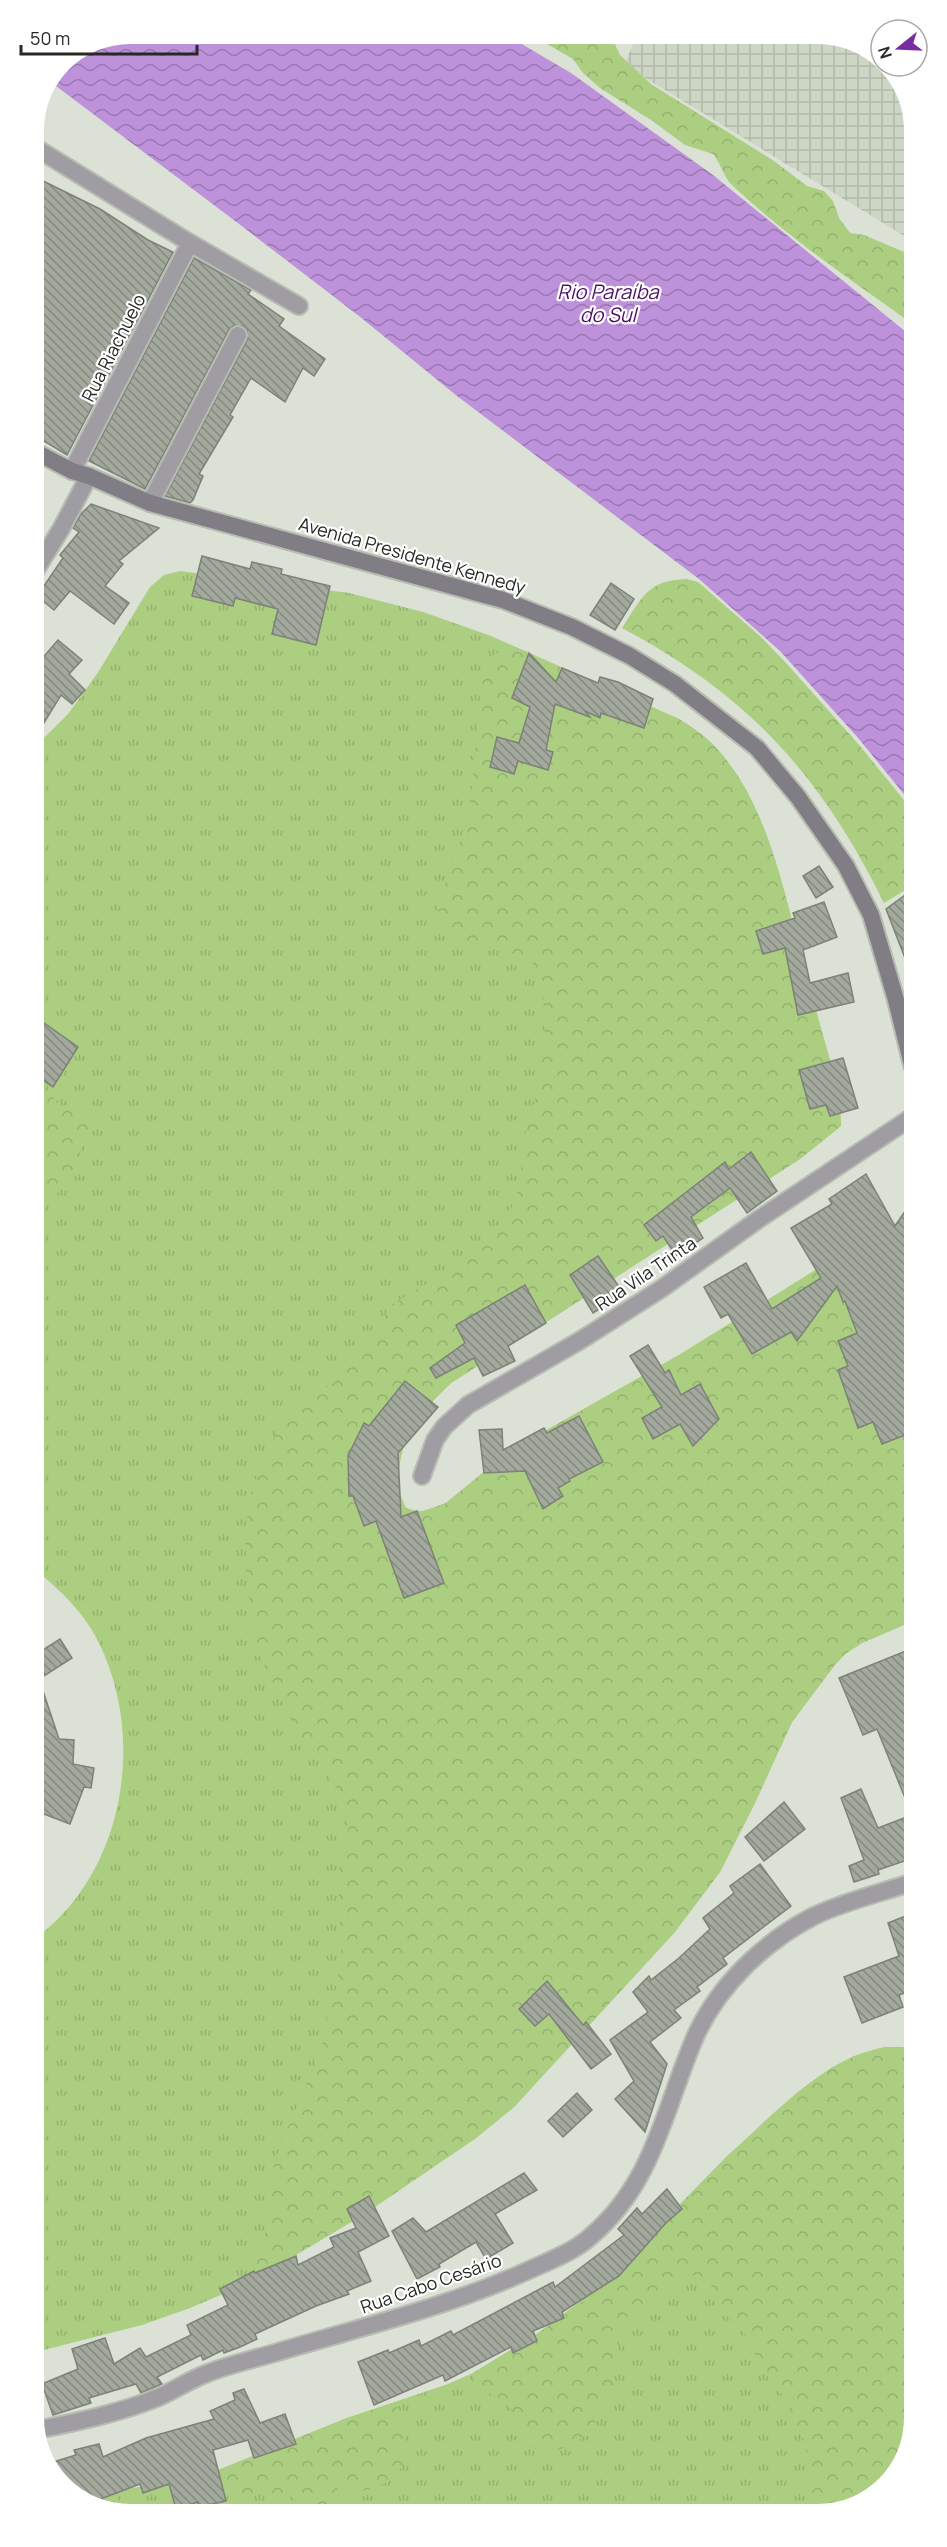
<svg xmlns="http://www.w3.org/2000/svg" width="947" height="2547" font-family="Manrope,sans-serif">
<style>
.industrial{fill:url(#industrial-grid)}
.grass{fill:url(#grass-tufts)}
.forest{fill:url(#forest-crowns)}
.water{fill:url(#water-waves)}
.building{fill:url(#building-back-hatch);stroke:#7c8276;stroke-width:1.5}
.lines{fill:none;stroke-linecap:round;stroke-linejoin:round}
.minor-casing{stroke:#b7bcb2;stroke-width:20}
.secondary-casing{stroke:#b7bcb2;stroke-width:20}
.minor{stroke:#a09da2;stroke-width:16}
.secondary{stroke:#817d85;stroke-width:16}
.labels{text-anchor:middle;stroke-width:4.5;stroke-linejoin:round;paint-order:stroke}
.street-label{font-size:18px;fill:#262924;stroke:#fff}
.water-label{font-size:20px;font-style:italic;fill:#4b0f67;stroke:#fff}
</style>
<defs>
<pattern id="industrial-grid" width="8" height="8" patternUnits="userSpaceOnUse" patternTransform="scale(1.5)"><rect width="8" height="8" fill="#cdd6c4"/><path d="M0 4h8M4 0v8" fill="none" stroke="#b0b8a8"/></pattern>
<pattern id="grass-tufts" width="24" height="20" patternUnits="userSpaceOnUse" patternTransform="scale(1.5)"><rect width="24" height="20" fill="#abce81"/><path d="M3 7l-1-3M5 7V3M7 7l1-3M15 17l-1-3M17 17v-4M19 17l1-3" fill="none" stroke="#93b16f"/></pattern>
<pattern id="forest-crowns" width="20" height="18" patternUnits="userSpaceOnUse" patternTransform="scale(1.5)"><rect width="20" height="18" fill="#abce81"/><path d="M2 6a3 3 0 1 1 6 0M12 15a3 3 0 1 1 6 0" fill="none" stroke="#93b16f"/></pattern>
<pattern id="water-waves" width="16" height="10" patternUnits="userSpaceOnUse" patternTransform="scale(1.5)"><rect width="16" height="10" fill="#be92db"/><path d="M0 5q4-4 8 0t8 0" fill="none" stroke="#9a77b1"/></pattern>
<pattern id="building-back-hatch" width="6" height="6" patternUnits="userSpaceOnUse" patternTransform="scale(1.5)"><rect width="6" height="6" fill="#a3a99d"/><path d="M-1 5l2 2M0 0l6 6M5-1l2 2" fill="none" stroke="#858a80"/></pattern>
</defs>
<rect width="100%" height="100%" fill="#dbe1d5"/>
<path class="industrial" d="M 638,33 L 824,33 L 877,53 L 881,60 L 881,66 L 885,66 L 911,104 L 911,240 L 624,65 Z"/>
<g class="grass">
<path d="M 180,571 L 349,593 L 423,612 L 491,636 L 679,719 C 693,728 707,737 718,750 C 767,804 784,891 802,960 C 814,1004 826,1047 839,1091 L 841,1126 L 800,1159 L 451,1383 C 418,1412 380,1464 406,1508 L 420,1512 L 446,1503 L 508,1452 L 679,1355 L 895,1223 L 912,1253 L 913,1621 L 862,1643 L 845,1654 L 834,1666 L 792,1722 L 754,1805 L 720,1872 L 674,1933 L 514,2107 L 476,2138 L 363,2215 L 247,2284 L 190,2308 L 142,2325 L 36,2352 L 36,1938 C 124,1873 147,1738 98,1641 C 84,1613 60,1589 35,1570 L 34,748 L 68,714 L 97,674 L 150,587 L 164,575 Z"/>
<path d="M 885,2047 L 913,2047 L 914,2418 L 894,2477 L 843,2511 L 123,2514 L 77,2496 L 181,2481 L 218,2470 L 347,2418 L 448,2384 L 473,2373 L 538,2333 L 599,2287 L 727,2156 L 798,2092 L 831,2068 L 854,2056 Z"/>
</g>
<g class="forest">
<path d="M 528,33 L 602,33 L 613,40 L 620,55 L 651,84 L 774,161 L 807,186 L 824,191 L 833,201 L 839,218 L 850,233 L 864,235 L 911,255 L 911,323 C 850,279 787,237 732,185 C 723,176 721,163 713,154 L 685,145 L 651,120 L 600,88 L 583,73 L 573,59 Z"/>
<path d="M 687,579 L 698,582 L 761,637 L 787,664 L 860,746 L 912,810 L 912,886 L 884,903 C 821,775 748,695 622,628 C 642,598 647,580 687,579 Z"/>
<path d="M 510,645 L 679,719 C 693,728 707,737 718,750 C 767,804 784,891 802,960 C 814,1004 826,1047 839,1091 L 841,1126 L 800,1159 L 451,1383 L 424,1410 L 405,1442 L 402,1453 L 396,1480 L 398,1490 L 406,1508 L 411,1511 L 427,1511 L 446,1503 L 508,1452 L 679,1355 L 892,1222 L 901,1230 L 912,1253 L 913,1621 L 862,1643 L 845,1654 L 834,1666 L 792,1722 L 754,1805 L 720,1872 L 674,1933 L 514,2107 L 476,2138 L 363,2215 L 247,2284 L 253,2257 L 263,2241 L 270,2219 L 270,2180 L 279,2148 L 321,2050 L 328,2012 L 337,1985 L 341,1950 L 338,1873 L 349,1827 L 340,1794 L 298,1731 L 259,1655 L 247,1587 L 245,1531 L 252,1488 L 285,1412 L 335,1382 L 370,1338 L 391,1305 L 479,1252 L 506,1222 L 519,1187 L 526,1128 L 536,1096 L 545,1041 L 543,989 L 531,958 L 480,945 L 446,932 L 437,907 L 461,839 L 471,797 L 482,676 L 490,658 Z"/>
<path d="M 35,1086 L 46,1091 L 61,1105 C 78,1105 93,1109 95,1127 L 90,1135 L 82,1139 C 80,1147 81,1160 77,1167 C 70,1183 54,1204 35,1194 Z"/>
<path d="M 885,2047 L 913,2047 L 914,2418 L 894,2477 L 843,2511 L 808,2511 L 811,2498 L 806,2445 L 785,2398 L 763,2370 L 746,2335 L 721,2310 L 714,2289 L 700,2275 L 679,2276 L 664,2299 L 636,2313 L 619,2337 L 618,2360 L 611,2396 L 589,2432 L 575,2443 L 556,2451 L 533,2448 L 522,2434 L 512,2410 L 500,2399 L 474,2385 L 473,2373 C 517,2346 564,2320 602,2285 C 659,2233 709,2173 766,2120 C 802,2088 837,2056 885,2047 Z"/>
<path d="M 396,2402 C 405,2434 417,2472 378,2486 C 357,2493 354,2493 335,2483 L 346,2513 L 301,2513 L 300,2504 L 289,2495 L 265,2492 L 250,2496 L 236,2491 L 218,2470 L 347,2418 Z"/>
<path d="M 115,2494 L 127,2514 L 81,2498 Z"/>
</g>
<path class="water" d="M 130,33 L 503,33 L 571,73 L 713,175 L 911,336 L 912,804 L 859,739 L 781,652 L 699,579 L 457,396 L 359,316 L 247,230 L 52,83 L 62,61 Z"/>
<g class="building">
<path d="M 33,176 L 100,209 L 148,240 L 173,252 L 67,455 L 34,435 Z"/>
<path d="M 194,258 L 251,290 L 248,294 L 284,319 L 279,326 L 325,359 L 314,376 L 303,368 L 285,402 L 251,378 L 230,415 L 233,417 L 199,474 L 203,476 L 193,500 L 190,503 L 165,496 L 247,340 L 247,330 L 242,326 L 233,326 L 229,330 L 145,489 L 89,461 Z"/>
<path d="M 91,504 L 159,528 L 119,561 L 123,564 L 105,586 L 129,603 L 114,624 L 70,591 L 54,610 L 37,596 L 63,558 L 60,555 L 79,532 L 73,528 L 81,514 Z"/>
<path d="M 202,556 L 250,569 L 252,562 L 282,569 L 281,574 L 330,586 L 316,645 L 272,634 L 278,609 L 235,598 L 233,606 L 192,596 Z"/>
<path d="M 611,583 L 634,599 L 615,630 L 590,615 Z"/>
<path d="M 58,640 L 82,660 L 69,674 L 85,690 L 72,704 L 61,695 L 34,739 L 34,668 Z"/>
<path d="M 529,653 L 556,682 L 562,668 L 598,683 L 600,677 L 618,682 L 653,699 L 644,728 L 601,713 L 600,718 L 585,711 L 590,717 L 555,704 L 546,750 L 553,752 L 548,770 L 518,761 L 514,774 L 490,767 L 497,737 L 519,743 L 530,707 L 512,698 Z"/>
<path d="M 819,866 L 833,887 L 816,898 L 803,876 Z"/>
<path d="M 912,890 L 912,971 L 910,971 L 886,909 Z"/>
<path d="M 824,902 L 837,937 L 803,950 L 810,983 L 848,973 L 854,1002 L 798,1015 L 785,948 L 763,954 L 756,931 L 795,918 L 793,913 Z"/>
<path d="M 34,1016 L 78,1047 L 53,1087 L 34,1074 Z"/>
<path d="M 843,1058 L 858,1108 L 830,1116 L 826,1105 L 810,1109 L 799,1070 Z"/>
<path d="M 751,1152 L 777,1191 L 747,1213 L 730,1188 L 691,1217 L 703,1238 L 676,1256 L 663,1236 L 656,1241 L 644,1225 L 725,1162 L 729,1169 Z"/>
<path d="M 866,1174 L 895,1226 L 912,1201 L 913,1432 L 882,1444 L 873,1422 L 858,1428 L 838,1370 L 848,1366 L 838,1341 L 857,1333 L 845,1301 L 843,1302 L 837,1286 L 797,1341 L 791,1332 L 752,1354 L 728,1314 L 721,1318 L 704,1287 L 746,1263 L 772,1309 L 821,1278 L 791,1228 L 832,1204 L 829,1199 Z"/>
<path d="M 598,1256 L 624,1294 L 593,1313 L 570,1275 Z"/>
<path d="M 525,1285 L 546,1323 L 508,1346 L 515,1361 L 483,1376 L 474,1358 L 436,1378 L 430,1368 L 465,1343 L 456,1325 Z"/>
<path d="M 648,1345 L 665,1373 L 669,1370 L 681,1395 L 700,1384 L 719,1419 L 693,1446 L 680,1424 L 653,1439 L 642,1418 L 662,1407 L 630,1356 Z"/>
<path d="M 405,1381 L 438,1407 L 398,1453 L 401,1517 L 417,1511 L 444,1583 L 404,1598 L 376,1521 L 364,1526 L 353,1496 L 349,1496 L 348,1456 L 364,1423 L 369,1426 Z"/>
<path d="M 579,1416 L 603,1462 L 569,1479 L 570,1481 L 558,1488 L 563,1496 L 543,1509 L 525,1471 L 484,1473 L 479,1430 L 502,1429 L 503,1450 L 544,1428 L 547,1433 Z"/>
<path d="M 60,1639 L 72,1658 L 39,1679 L 59,1739 L 74,1740 L 73,1764 L 94,1768 L 91,1788 L 84,1787 L 70,1824 L 36,1811 L 35,1655 Z"/>
<path d="M 913,1648 L 913,1858 L 878,1870 L 879,1874 L 854,1882 L 849,1866 L 864,1860 L 841,1798 L 861,1789 L 878,1828 L 912,1815 L 877,1729 L 863,1735 L 839,1678 Z"/>
<path d="M 784,1802 L 805,1829 L 764,1861 L 745,1837 Z"/>
<path d="M 760,1864 L 791,1906 L 723,1958 L 727,1964 L 697,1987 L 700,1991 L 674,2010 L 681,2018 L 650,2042 L 667,2064 L 645,2132 L 615,2099 L 634,2081 L 610,2040 L 648,2012 L 633,1992 L 649,1976 L 651,1980 L 679,1958 L 710,1929 L 703,1918 L 734,1893 L 730,1886 Z"/>
<path d="M 913,1913 L 913,1990 L 899,1995 L 903,2007 L 862,2023 L 844,1977 L 899,1956 L 888,1923 Z"/>
<path d="M 547,1981 L 583,2025 L 586,2022 L 611,2054 L 591,2069 L 549,2014 L 535,2026 L 519,2009 Z"/>
<path d="M 577,2093 L 592,2110 L 563,2137 L 548,2121 Z"/>
<path d="M 524,2173 L 537,2190 L 495,2214 L 513,2243 L 486,2259 L 476,2242 L 439,2264 L 440,2267 L 417,2279 L 392,2231 L 413,2218 L 426,2232 Z"/>
<path d="M 667,2189 L 682,2209 L 665,2224 L 619,2276 L 562,2312 L 564,2318 L 533,2331 L 537,2341 L 513,2353 L 511,2347 L 445,2381 L 443,2375 L 374,2405 L 358,2362 L 388,2350 L 389,2353 L 419,2340 L 421,2346 L 451,2331 L 453,2335 L 553,2282 L 555,2287 L 624,2235 L 618,2229 L 637,2208 L 642,2214 Z"/>
<path d="M 369,2196 L 389,2236 L 358,2252 L 371,2281 L 347,2291 L 349,2294 L 316,2306 L 255,2334 L 257,2339 L 240,2347 L 224,2353 L 223,2350 L 203,2360 L 201,2355 L 157,2377 L 162,2384 L 141,2393 L 136,2384 L 89,2398 L 91,2403 L 53,2415 L 42,2384 L 78,2369 L 72,2349 L 105,2338 L 114,2364 L 140,2348 L 146,2357 L 191,2335 L 187,2325 L 228,2305 L 220,2289 L 254,2271 L 255,2273 L 296,2256 L 298,2265 L 334,2247 L 330,2238 L 356,2228 L 347,2209 Z"/>
<path d="M 244,2389 L 260,2423 L 285,2414 L 296,2444 L 254,2458 L 248,2440 L 213,2450 L 226,2501 L 199,2507 L 198,2502 L 176,2509 L 169,2484 L 143,2493 L 140,2484 L 93,2502 L 70,2494 L 50,2463 L 76,2455 L 74,2450 L 99,2444 L 103,2457 L 146,2438 L 214,2419 L 210,2411 L 235,2400 L 233,2393 Z"/>
</g>
<g class="lines">
<defs>
<g id="minor">
<path d="M 33,146 L 190,243 L 72,471"/>
<path d="M 190,243 L 299,306"/>
<path d="M 150,503 L 238,335"/>
<path d="M 34,573 L 61,529 L 89,476"/>
<path d="M 422,1476 L 435,1440 L 444,1427 L 468,1405 L 581,1340 L 661,1289 L 759,1219 L 912,1117"/>
<path d="M 36,2430 C 77,2422 120,2413 159,2397 C 175,2390 191,2379 208,2373 C 228,2365 250,2360 271,2354 C 357,2328 445,2308 527,2271 C 548,2261 572,2253 590,2237 C 655,2182 664,2108 696,2035 C 719,1985 765,1941 814,1916 C 845,1901 881,1893 913,1882"/>
</g>
<path id="secondary" d="M 34,451 L 72,471 L 89,476 L 150,503 L 503,600 L 572,627 L 630,656 L 675,684 L 757,748 L 798,797 L 846,866 L 871,915 L 896,1000 L 912,1065"/>
</defs>
<use href="#minor" class="minor-casing"/>
<use href="#secondary" class="secondary-casing"/>
<use href="#minor" class="minor"/>
<use href="#secondary" class="secondary"/>
</g>
<g class="labels">
<g class="street-label">
<text transform="translate(114 348) rotate(-63)" y="6">Rua Riachuelo</text>
<text transform="translate(412 556) rotate(16)" y="6">Avenida Presidente Kennedy</text>
<text transform="translate(646 1274) rotate(-34)" y="6">Rua Vila Trinta</text>
<text transform="translate(431 2284) rotate(-19)" y="6">Rua Cabo Cesário</text>
</g>
<g class="water-label">
<text x="608" y="299">Rio Paraíba<tspan x="608" dy="23">do Sul</tspan></text>
</g>
</g>
<path d="M0 0H947V2547H0ZM130 44H818A86 86 0 0 1 904 130V2418A86 86 0 0 1 818 2504H130A86 86 0 0 1 44 2418V130A86 86 0 0 1 130 44Z" fill="#fff" fill-rule="evenodd"/>
<g transform="translate(899 48) rotate(252)"><circle r="28" fill="#ffffff" stroke="#a8a9a7" stroke-width="1.5"/>
<path d="M0-4.5L10 22L0 15L-10 22Z" fill="#782c9e"/>
<text y="-9" font-size="16" font-weight="bold" text-anchor="middle" fill="#262924">N</text>
</g>
<path d="M21 45v9h176v-9" fill="none" stroke="#262924" stroke-width="3"/>
<text x="30" y="45" font-size="18" fill="#262924" stroke="#ffffff" stroke-width="4.5" paint-order="stroke">50 m</text>
</svg>
